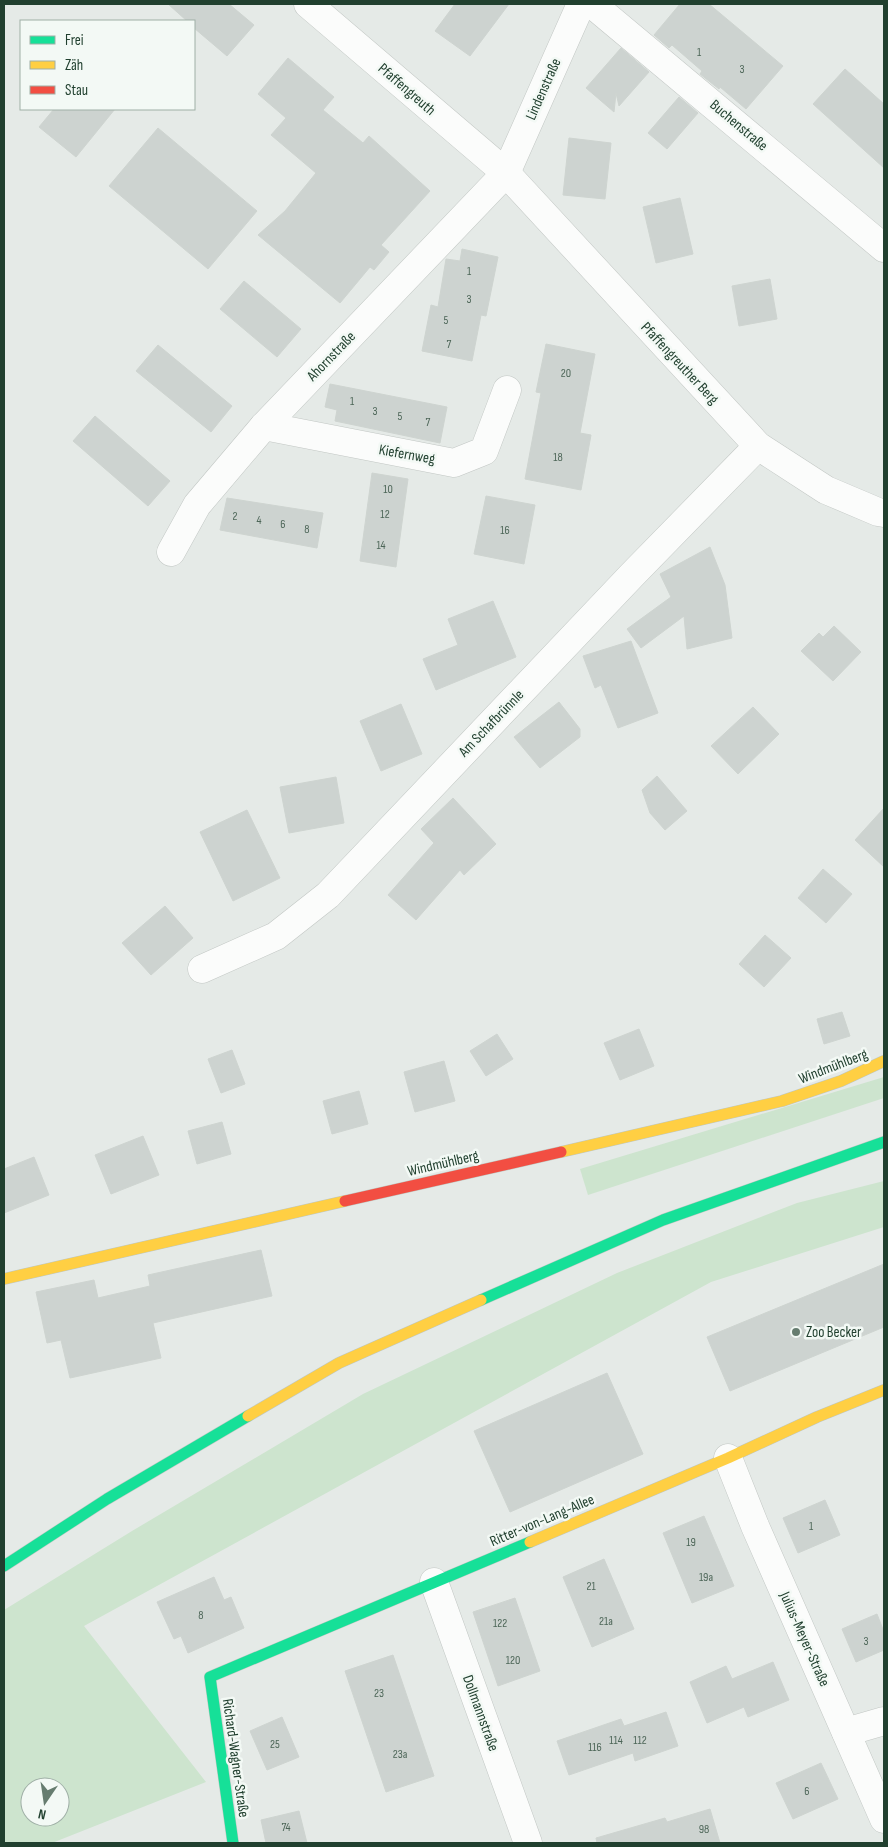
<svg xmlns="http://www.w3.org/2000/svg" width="888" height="1847" font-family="'Sofia Sans Condensed',sans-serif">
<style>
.green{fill:#cde4ce;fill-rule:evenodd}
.building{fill:#cdd3d0;stroke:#ced4d0}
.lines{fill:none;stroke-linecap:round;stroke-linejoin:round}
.street-casing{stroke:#c2c7c4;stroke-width:29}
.fast-casing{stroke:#bec7c2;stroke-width:12}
.slow-casing{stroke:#bec7c2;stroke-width:12}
.jam-casing{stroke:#bec7c2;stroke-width:12}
.street{stroke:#fbfcfb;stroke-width:28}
.fast{stroke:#16e098;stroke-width:11}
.slow{stroke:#ffcf43;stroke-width:11}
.jam{stroke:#f24e42;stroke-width:11}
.poi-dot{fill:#667c6f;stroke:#f3f9f5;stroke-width:2}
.labels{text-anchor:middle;stroke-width:5;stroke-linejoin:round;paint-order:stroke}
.number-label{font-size:12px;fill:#4d6658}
.street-label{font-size:15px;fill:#21402f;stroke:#f3f9f5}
.poi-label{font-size:15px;fill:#21402f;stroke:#f3f9f5;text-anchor:start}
</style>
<rect width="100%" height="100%" fill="#e5eae7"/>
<g class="green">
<path d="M 884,1077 L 884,1098 L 588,1195 L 580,1169 Z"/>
<path d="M 884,1181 L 884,1227 L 711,1282 L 84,1626 L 206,1782 L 52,1843 L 4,1843 L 4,1610 L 132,1531 L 363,1394 L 617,1273 L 797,1203 ZM 30,1787 L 60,1787 L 60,1817 L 30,1817 Z"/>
</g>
<g class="building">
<path d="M 168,4 L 229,4 L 254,25 L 227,56 L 194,28 L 194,21 L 187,21 Z"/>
<path d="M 455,4 L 509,4 L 470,56 L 435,31 Z"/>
<path d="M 680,4 L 709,4 L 783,66 L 746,109 L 720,87 L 719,89 L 700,74 L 702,71 L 672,45 L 669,48 L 654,35 Z"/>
<path d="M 621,48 L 649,72 L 619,106 L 616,93 L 614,112 L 586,88 Z"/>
<path d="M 288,58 L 334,97 L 323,110 L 363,143 L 369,136 L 430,191 L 381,245 L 389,252 L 374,270 L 370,267 L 340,303 L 258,235 L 285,211 L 316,173 L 271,135 L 286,118 L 258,94 Z"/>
<path d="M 845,69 L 884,104 L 884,168 L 813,104 Z"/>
<path d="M 679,97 L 698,113 L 667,149 L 648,133 Z"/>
<path d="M 54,109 L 115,109 L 76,157 L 39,127 Z"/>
<path d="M 158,128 L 257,211 L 208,269 L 109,186 Z"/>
<path d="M 569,138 L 611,143 L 605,199 L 563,195 Z"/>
<path d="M 680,198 L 693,254 L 656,263 L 643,207 Z"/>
<path d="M 462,249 L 498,257 L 486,316 L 481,315 L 472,361 L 422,351 L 431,305 L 438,307 L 446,259 L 460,261 Z"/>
<path d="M 770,279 L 777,319 L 739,326 L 732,286 Z"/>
<path d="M 244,281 L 301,329 L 277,357 L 220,309 Z"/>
<path d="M 546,344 L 595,354 L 580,433 L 591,435 L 581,490 L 525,479 L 541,393 L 536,392 Z"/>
<path d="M 158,345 L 232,406 L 211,432 L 136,371 Z"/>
<path d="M 330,384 L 447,407 L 440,443 L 335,421 L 337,410 L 325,407 Z"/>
<path d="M 95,416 L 170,481 L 148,506 L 73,441 Z"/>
<path d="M 372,473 L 408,479 L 396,567 L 360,561 Z"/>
<path d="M 486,496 L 535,505 L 524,564 L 474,554 Z"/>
<path d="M 227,498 L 323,513 L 317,548 L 220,530 Z"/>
<path d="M 710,547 L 725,585 L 732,638 L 687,649 L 684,616 L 641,648 L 627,629 L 671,597 L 660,574 Z"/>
<path d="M 493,601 L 516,657 L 436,690 L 423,659 L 458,645 L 448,619 Z"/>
<path d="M 834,626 L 861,652 L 833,681 L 801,651 L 819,633 L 823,637 Z"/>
<path d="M 631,641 L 658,713 L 618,728 L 601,685 L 595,688 L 583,656 Z"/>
<path d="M 559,702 L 580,729 L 580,737 L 540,768 L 514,737 Z"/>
<path d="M 401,704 L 422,754 L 381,771 L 360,721 Z"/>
<path d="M 753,707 L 779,734 L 738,774 L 711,746 Z"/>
<path d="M 657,776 L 687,811 L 665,830 L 650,813 L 642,790 Z"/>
<path d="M 336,777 L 344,823 L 289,833 L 280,787 Z"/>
<path d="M 453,798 L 496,844 L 464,875 L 460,870 L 416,920 L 388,895 L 434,843 L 421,829 Z"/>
<path d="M 884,808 L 884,867 L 855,840 Z"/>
<path d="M 247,810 L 280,878 L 233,901 L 200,832 Z"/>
<path d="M 823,869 L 852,894 L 826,923 L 798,898 Z"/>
<path d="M 165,906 L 193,938 L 151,975 L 122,943 Z"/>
<path d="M 765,935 L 791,958 L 764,987 L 739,964 Z"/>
<path d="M 842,1012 L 850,1036 L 824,1044 L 817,1019 Z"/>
<path d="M 639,1029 L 654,1066 L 620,1080 L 604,1043 Z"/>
<path d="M 497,1034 L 513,1059 L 486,1076 L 470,1051 Z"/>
<path d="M 232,1050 L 245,1084 L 221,1093 L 208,1059 Z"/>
<path d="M 444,1061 L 455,1101 L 415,1112 L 404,1072 Z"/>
<path d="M 359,1091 L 368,1124 L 332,1134 L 323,1101 Z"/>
<path d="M 222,1122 L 231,1154 L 197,1164 L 188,1131 Z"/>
<path d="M 143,1136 L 159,1175 L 111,1194 L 95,1155 Z"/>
<path d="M 34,1157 L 49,1195 L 4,1213 L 4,1169 Z"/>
<path d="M 261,1250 L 272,1296 L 153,1323 L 161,1358 L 70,1378 L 61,1340 L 47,1343 L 36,1292 L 94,1280 L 98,1298 L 150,1286 L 148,1275 Z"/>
<path d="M 884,1264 L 884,1327 L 730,1391 L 707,1337 Z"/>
<path d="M 607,1373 L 643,1454 L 510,1512 L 474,1431 Z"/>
<path d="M 825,1500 L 840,1535 L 798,1553 L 783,1518 Z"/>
<path d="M 704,1516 L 734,1586 L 692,1603 L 663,1533 Z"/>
<path d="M 604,1559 L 634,1629 L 592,1647 L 563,1577 Z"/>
<path d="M 214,1577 L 224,1600 L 231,1597 L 244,1628 L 188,1653 L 181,1636 L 174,1639 L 157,1602 Z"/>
<path d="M 515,1598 L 540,1671 L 498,1686 L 473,1612 Z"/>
<path d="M 877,1614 L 884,1632 L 884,1650 L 856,1662 L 842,1629 Z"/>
<path d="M 393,1655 L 434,1776 L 386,1792 L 345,1671 Z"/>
<path d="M 773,1662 L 789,1700 L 748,1717 L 744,1707 L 707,1723 L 690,1682 L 726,1666 L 732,1679 Z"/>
<path d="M 666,1712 L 678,1746 L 635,1761 L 633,1753 L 569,1775 L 557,1741 L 621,1719 L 624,1726 Z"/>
<path d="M 282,1717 L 299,1757 L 267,1770 L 250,1731 Z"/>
<path d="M 821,1763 L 838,1799 L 793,1819 L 776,1783 Z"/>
<path d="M 710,1809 L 720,1843 L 597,1843 L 596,1838 L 665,1818 L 667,1822 Z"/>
<path d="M 299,1811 L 307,1843 L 266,1843 L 261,1820 Z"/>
</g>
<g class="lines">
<defs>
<g id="street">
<path d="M 308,4 L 506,173 L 758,446 L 826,490 L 878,512 L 884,513"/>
<path d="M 592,4 L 884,248"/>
<path d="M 264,426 L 454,463 L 484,451 L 507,390"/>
<path d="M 171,552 L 197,505 L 264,426 L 506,173 L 581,4"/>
<path d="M 202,969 L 276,936 L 328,895 L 632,575 L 758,446"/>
<path d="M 728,1458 L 755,1526 L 884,1819"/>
<path d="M 434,1582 L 528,1843"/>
<path d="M 846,1732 L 884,1721"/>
</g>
<g id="fast">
<path d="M 481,1300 L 663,1220 L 884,1142"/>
<path d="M 4,1566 L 107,1499 L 248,1416"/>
<path d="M 233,1843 L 210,1677 L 530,1542"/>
</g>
<g id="slow">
<path d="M 561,1152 L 782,1101 L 841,1081 L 884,1061"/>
<path d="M 4,1279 L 345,1201"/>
<path d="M 248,1416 L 339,1363 L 481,1300"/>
<path d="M 530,1542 L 728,1458 L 817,1417 L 884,1390"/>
</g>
<path id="jam" d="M 345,1201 L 561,1152"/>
</defs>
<use href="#street" class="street-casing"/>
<use href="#fast" class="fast-casing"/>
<use href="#slow" class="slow-casing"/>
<use href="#jam" class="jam-casing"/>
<use href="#street" class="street"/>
<use href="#fast" class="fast"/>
<use href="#slow" class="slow"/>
<use href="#jam" class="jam"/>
</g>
<circle class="poi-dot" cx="796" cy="1332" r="5"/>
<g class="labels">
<g class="number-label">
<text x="699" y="56">1</text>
<text x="742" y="73">3</text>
<text x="469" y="275">1</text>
<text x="469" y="303">3</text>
<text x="446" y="324">5</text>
<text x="449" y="348">7</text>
<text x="566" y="377">20</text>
<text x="352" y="405">1</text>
<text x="375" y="415">3</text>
<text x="400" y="420">5</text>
<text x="428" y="426">7</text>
<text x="558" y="461">18</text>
<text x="388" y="493">10</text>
<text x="385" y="518">12</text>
<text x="235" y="520">2</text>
<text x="259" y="524">4</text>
<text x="283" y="528">6</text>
<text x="307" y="533">8</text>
<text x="505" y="534">16</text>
<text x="381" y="549">14</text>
<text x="811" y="1530">1</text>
<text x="691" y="1546">19</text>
<text x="706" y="1581">19a</text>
<text x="591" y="1590">21</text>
<text x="201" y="1619">8</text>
<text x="606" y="1625">21a</text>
<text x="500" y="1627">122</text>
<text x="866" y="1645">3</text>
<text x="513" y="1664">120</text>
<text x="379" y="1697">23</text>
<text x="616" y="1744">114</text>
<text x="640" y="1744">112</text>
<text x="275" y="1748">25</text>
<text x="595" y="1751">116</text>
<text x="400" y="1758">23a</text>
<text x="807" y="1795">6</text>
<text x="286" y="1831">74</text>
<text x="704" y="1833">98</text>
</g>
<g class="street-label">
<text transform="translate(407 89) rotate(41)" y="5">Pfaffengreuth</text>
<text transform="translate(543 89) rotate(-66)" y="5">Lindenstraße</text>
<text transform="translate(739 125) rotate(40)" y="5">Buchenstraße</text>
<text transform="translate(331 356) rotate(-46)" y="5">Ahornstraße</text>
<text transform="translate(680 363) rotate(47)" y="5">Pfaffengreuther Berg</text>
<text transform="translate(407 454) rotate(10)" y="5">Kiefernweg</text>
<text transform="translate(491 723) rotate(-46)" y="5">Am Schafbrünnle</text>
<text transform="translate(833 1066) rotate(-21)" y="5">Windmühlberg</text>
<text transform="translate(443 1163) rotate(-13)" y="5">Windmühlberg</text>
<text transform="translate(542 1520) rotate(-23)" y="5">Ritter-von-Lang-Allee</text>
<text transform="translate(805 1639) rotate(66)" y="5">Julius-Meyer-Straße</text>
<text transform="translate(481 1713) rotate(70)" y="5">Dollmannstraße</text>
<text transform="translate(236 1758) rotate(82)" y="5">Richard-Wagner-Straße</text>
</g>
<g class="poi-label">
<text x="806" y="1337">Zoo Becker</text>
</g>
</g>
<rect width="888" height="1847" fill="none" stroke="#21402f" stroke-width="10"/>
<rect x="20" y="20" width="175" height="90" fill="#f3f9f5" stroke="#9fafa6"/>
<rect x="30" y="36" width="25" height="8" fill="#16e098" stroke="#9fafa6"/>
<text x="65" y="45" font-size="15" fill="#21402f">Frei</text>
<rect x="30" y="61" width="25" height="8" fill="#ffcf43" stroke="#9fafa6"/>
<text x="65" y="70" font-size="15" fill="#21402f">Zäh</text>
<rect x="30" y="86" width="25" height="8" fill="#f24e42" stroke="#9fafa6"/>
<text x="65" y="95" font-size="15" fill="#21402f">Stau</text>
<g transform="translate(45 1802) rotate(193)"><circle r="24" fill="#f3f9f5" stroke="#9fafa6"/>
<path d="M0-4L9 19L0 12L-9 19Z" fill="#667c6f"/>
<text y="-8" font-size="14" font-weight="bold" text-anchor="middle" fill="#21402f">N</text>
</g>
</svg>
